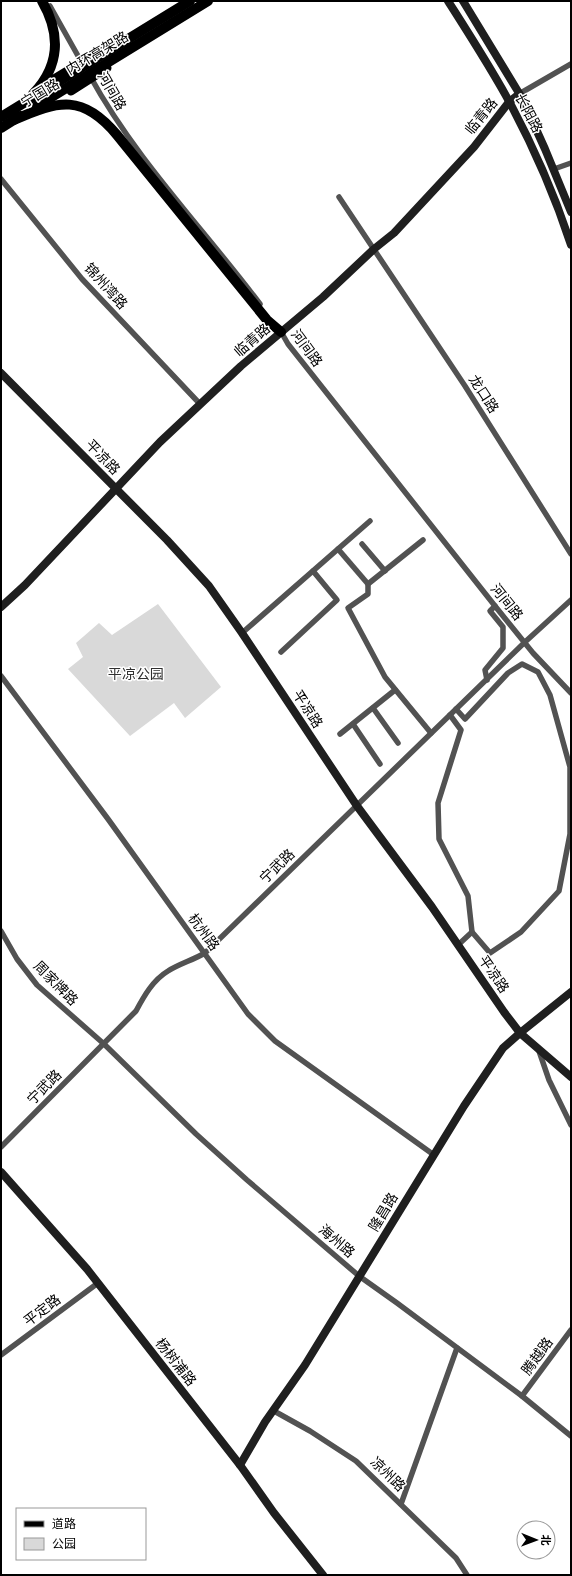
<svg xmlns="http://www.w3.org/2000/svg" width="572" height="1576" font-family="Figtree,'Noto Sans SC',sans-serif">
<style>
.green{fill:#d9d9d9}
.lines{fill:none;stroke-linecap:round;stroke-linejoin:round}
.street{stroke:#525252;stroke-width:5.5}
.secondary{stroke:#1f1f1f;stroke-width:8}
.primary{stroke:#000;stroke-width:9}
.highway{stroke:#000;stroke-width:10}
.labels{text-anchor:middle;stroke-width:3;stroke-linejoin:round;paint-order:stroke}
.street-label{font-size:14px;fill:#000;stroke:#fff}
.park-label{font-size:14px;fill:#303030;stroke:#fff}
</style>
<rect width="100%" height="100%" fill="#fff"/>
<path class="green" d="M 158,604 L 221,687 L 185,718 L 174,703 L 130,736 L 68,669 L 83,657 L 76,643 L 99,623 L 112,635 Z"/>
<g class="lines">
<g class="street">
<path d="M 50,6 L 82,63"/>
<path d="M 90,76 C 136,160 203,228 260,304"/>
<path d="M 519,94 L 571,64"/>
<path d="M 554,169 L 571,163"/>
<path d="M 1,179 L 82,279 L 200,404"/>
<path d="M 339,197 L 465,386 L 571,554"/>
<path d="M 280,330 L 288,344 L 495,606 L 533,653 L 571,693"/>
<path d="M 423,540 L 368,584 L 368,594 L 348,608 L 385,677 L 431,733"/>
<path d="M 362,544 L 385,571"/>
<path d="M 338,549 L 368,584"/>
<path d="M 242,633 L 370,521"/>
<path d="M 281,652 L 337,600 L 313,571"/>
<path d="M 1,676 L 108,819 L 248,1014 L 275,1041 L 434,1155"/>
<path d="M 487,680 L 485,670 L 503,648 L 503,627 L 490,611 L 495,606"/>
<path d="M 373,708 L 398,743"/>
<path d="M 456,709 L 465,719 L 508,673 L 522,664 L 538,672 L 550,695 L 570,767 L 570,834 L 559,891 L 521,932 L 490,953 L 472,932"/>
<path d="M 450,715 L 461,730 L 438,803 L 439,839 L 468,896 L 472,932 L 458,945"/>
<path d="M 353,724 L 380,764"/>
<path d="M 340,734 L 395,690"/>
<path d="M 1,931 L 17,959 L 37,985 L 104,1044 L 196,1134 L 247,1180 L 359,1276 L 397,1303 L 522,1396 L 571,1436"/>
<path d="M 539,1051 L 549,1080 L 571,1125"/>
<path d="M 1,1147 L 136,1011 C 144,996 153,980 168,971 C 179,964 193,960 205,953 L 525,642 L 571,600"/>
<path d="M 1,1355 L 98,1283"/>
<path d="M 522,1396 L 571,1330"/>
<path d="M 274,1411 L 310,1431 L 356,1461 L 456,1558 L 467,1575"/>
<path d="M 401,1504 L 457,1348"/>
</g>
<g class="secondary">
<path d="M 448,1 C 469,34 491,68 510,103 C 534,148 555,196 571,245"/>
<path d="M 463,1 L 522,98 L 545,149 L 571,212"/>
<path d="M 1,373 L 167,540 L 209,586 L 242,633 L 357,806 L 432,907 L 504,1012 L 520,1033 L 571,1077"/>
<path d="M 1,607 L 25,585 L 160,442 L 241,366 L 323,297 L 374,249 L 394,233 L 474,147 L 509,102 L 519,94"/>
<path d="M 1,1172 L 87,1269 L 240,1465 L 274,1513 L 323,1575"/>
<path d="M 240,1465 L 265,1422 L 305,1365 L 464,1106 L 503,1048 L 520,1033 L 571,992"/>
</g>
<g class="primary">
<path d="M 49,82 L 118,40"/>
<path d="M 71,91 L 107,68"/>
</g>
<g class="highway">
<path d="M 33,94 C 60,66 61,34 42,1"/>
<path d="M 37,106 L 208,1"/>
<path d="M 1,117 L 190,1"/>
<path d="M 14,120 C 59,100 83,94 117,135 L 267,320 L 281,332"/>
<path d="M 1,128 L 20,116"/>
</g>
</g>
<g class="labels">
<g class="street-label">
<text transform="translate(97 53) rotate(-31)" y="5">内环高架路</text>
<text transform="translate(112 91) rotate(60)" y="5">河间路</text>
<text transform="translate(40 93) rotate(-31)" y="5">宁国路</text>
<text transform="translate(529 113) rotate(62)" y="5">长阳路</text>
<text transform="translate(481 116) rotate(-51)" y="5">临青路</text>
<text transform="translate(106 286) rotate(48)" y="5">锦州湾路</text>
<text transform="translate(252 340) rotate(-41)" y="5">临青路</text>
<text transform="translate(307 348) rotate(54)" y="5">河间路</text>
<text transform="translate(484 394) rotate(57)" y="5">龙口路</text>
<text transform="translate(103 457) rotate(46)" y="5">平凉路</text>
<text transform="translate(507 602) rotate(51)" y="5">河间路</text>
<text transform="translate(308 709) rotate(57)" y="5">平凉路</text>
<text transform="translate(277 866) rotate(-44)" y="5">宁武路</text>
<text transform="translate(204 932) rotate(54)" y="5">杭州路</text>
<text transform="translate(494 974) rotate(56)" y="5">平凉路</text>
<text transform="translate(56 983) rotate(45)" y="5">周家牌路</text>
<text transform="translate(44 1087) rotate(-45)" y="5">宁武路</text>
<text transform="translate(383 1212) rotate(-59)" y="5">隆昌路</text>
<text transform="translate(337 1241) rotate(41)" y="5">海州路</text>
<text transform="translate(42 1310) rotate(-37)" y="5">平定路</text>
<text transform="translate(537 1356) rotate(-54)" y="5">腾越路</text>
<text transform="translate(176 1362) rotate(52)" y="5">杨树浦路</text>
<text transform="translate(388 1474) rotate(44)" y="5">凉州路</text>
</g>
<g class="park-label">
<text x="136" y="679">平凉公园</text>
</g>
</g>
<rect width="572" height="1576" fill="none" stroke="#000000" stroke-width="4"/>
<rect x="16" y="1508" width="130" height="52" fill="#ffffff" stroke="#999999"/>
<rect x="24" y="1521" width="20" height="6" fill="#000000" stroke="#999999"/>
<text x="52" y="1528" font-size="12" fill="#000000">道路</text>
<rect x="24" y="1538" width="20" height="12" fill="#d9d9d9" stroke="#999999"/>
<text x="52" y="1548" font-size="12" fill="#000000">公园</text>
<g transform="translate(536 1540) rotate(91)"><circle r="19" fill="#ffffff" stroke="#999999"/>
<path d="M0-3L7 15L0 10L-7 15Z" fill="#000000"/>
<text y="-6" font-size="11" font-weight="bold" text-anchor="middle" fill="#000000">北</text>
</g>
</svg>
